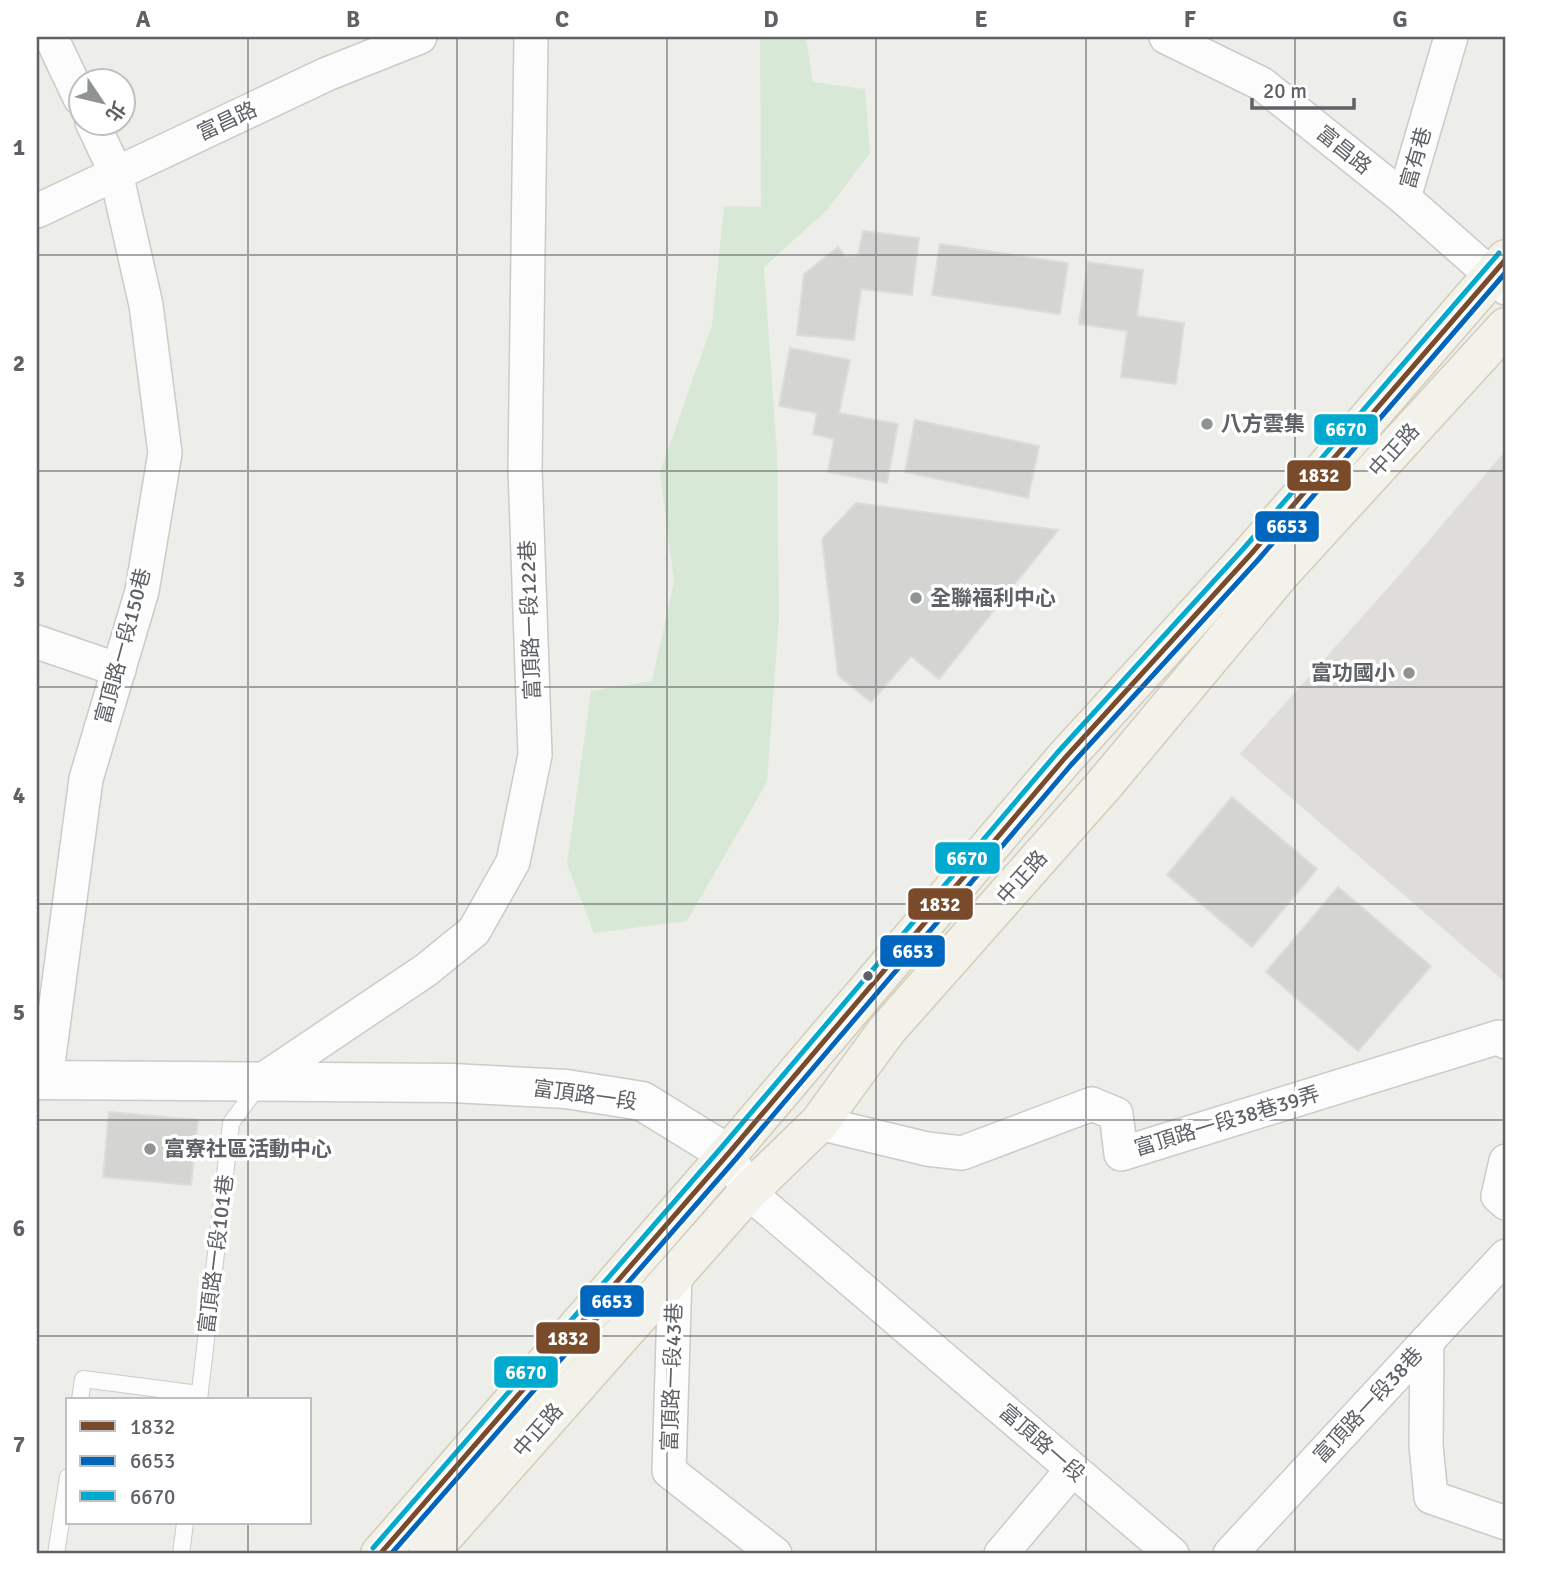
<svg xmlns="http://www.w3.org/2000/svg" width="1543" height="1591" font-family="Signika,'Noto Sans TC',sans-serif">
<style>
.education{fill:#dfddd9}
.green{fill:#d8e8d6}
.building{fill:#d4d4d2;stroke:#dcdcd8;stroke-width:2}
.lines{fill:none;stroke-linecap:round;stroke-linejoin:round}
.service-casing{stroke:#cacbca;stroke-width:18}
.minor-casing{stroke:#cacbca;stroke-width:36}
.tertiary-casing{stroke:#cacbca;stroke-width:41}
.primary-casing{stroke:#d3cdb9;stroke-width:41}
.service{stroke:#fcfcfc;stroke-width:16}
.minor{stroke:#fcfcfc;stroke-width:33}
.tertiary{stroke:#fcfcfc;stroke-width:38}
.primary{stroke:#f2f1ea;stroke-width:38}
.bus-1-casing{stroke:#fff;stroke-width:10}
.bus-2-casing{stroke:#fff;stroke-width:10}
.bus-3-casing{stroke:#fff;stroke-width:10}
.bus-1{stroke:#7a4b2a;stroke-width:5}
.bus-2{stroke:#0065bd;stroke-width:5}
.bus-3{stroke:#00a9ce;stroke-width:5}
.grid{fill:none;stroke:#5e6266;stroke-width:2;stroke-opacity:0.55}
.poi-dot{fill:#909394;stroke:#fff;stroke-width:2.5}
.bus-dot{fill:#5e6266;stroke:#fff;stroke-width:2.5}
.labels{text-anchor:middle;stroke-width:7;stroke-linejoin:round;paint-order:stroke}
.street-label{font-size:21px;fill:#5e6266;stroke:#fff}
.poi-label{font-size:21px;font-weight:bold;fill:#5e6266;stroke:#fff;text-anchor:start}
.line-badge{stroke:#fff;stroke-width:2.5}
.badge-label{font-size:19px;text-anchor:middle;font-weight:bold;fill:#fff}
.neatline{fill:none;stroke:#5e6266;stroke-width:2.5}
.grid-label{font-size:23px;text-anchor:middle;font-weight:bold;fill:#5e6266}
</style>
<rect width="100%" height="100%" fill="#edede9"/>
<path class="education" d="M 1506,450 L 1506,983 L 1240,754 L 1402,572 Z"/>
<path class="green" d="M 760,37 L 806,37 L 813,82 L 865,89 L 870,153 L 827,210 L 764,267 L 777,454 L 779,616 L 767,782 L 687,921 L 594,933 L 567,864 L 591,691 L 652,681 L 674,582 L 660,472 L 712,325 L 724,206 L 761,207 Z"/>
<g class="building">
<path d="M 863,231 L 919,238 L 912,295 L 861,289 L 854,340 L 797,335 L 804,274 L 838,247 L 846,257 L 858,255 Z"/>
<path d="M 940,244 L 1068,263 L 1060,314 L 932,295 Z"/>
<path d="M 1088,262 L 1143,270 L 1137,316 L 1184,323 L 1176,384 L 1121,377 L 1127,331 L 1079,324 Z"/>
<path d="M 790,348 L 850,360 L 839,413 L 898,424 L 887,483 L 828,472 L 834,439 L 813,434 L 817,413 L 779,406 Z"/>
<path d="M 915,420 L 1039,446 L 1028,498 L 905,472 Z"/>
<path d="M 856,503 L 1058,530 L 939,679 L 911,656 L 871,702 L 838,675 L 822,539 Z"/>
<path d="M 1232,797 L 1317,869 L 1252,947 L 1167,875 Z"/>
<path d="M 1338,887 L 1431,966 L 1358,1051 L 1266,972 Z"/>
<path d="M 109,1112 L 198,1120 L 191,1185 L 103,1177 Z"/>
</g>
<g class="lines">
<defs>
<g id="service">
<path d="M 80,1400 L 83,1379 L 199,1394"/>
<path d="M 199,1400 L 231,1123 L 259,1085"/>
<path d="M 56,1554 L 68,1477"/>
<path d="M 181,1554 L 185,1523"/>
</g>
<g id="minor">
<path d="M 51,37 L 80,98"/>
<path d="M 1166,37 L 1262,84 L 1404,198 L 1506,288"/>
<path d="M 1404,198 L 1451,37"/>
<path d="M 37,211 L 327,74 L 420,37"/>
<path d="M 37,642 L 119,670"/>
<path d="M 46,1079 L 86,779 L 142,591 L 165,453 L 146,305 L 116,173 L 92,122"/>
<path d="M 261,1081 L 426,970 L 474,931 L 513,862 L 535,755 L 525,468 L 531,37"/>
<path d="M 819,1123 L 927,1149 L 962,1153 L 1092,1104 L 1116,1114 L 1121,1154 L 1499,1037 L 1506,1042"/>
<path d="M 1506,1161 L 1498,1196 L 1506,1203"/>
<path d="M 737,1170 L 748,1192 L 1172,1554"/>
<path d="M 675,1274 L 669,1471 L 775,1554"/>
<path d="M 1427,1341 L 1426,1445 L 1431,1497 L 1506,1523"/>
<path d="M 1001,1554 L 1072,1470"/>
<path d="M 1230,1554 L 1506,1256"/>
</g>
<path id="tertiary" d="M 37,1080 L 452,1083 L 566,1089 L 642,1101 L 728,1154"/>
<g id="primary">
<path d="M 380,1554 L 728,1154 L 1064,759 L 1251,554 L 1506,259"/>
<path d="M 428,1554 L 748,1192 L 819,1123 L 887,1030 L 1103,786 L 1280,574 L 1506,327"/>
</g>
</defs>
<use href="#service" class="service-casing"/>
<use href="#minor" class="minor-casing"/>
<use href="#tertiary" class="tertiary-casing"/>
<use href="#primary" class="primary-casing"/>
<use href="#service" class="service"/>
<use href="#minor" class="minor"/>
<use href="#tertiary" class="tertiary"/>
<use href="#primary" class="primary"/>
<defs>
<path id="bus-1" d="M 380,1554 L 728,1154 L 1064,759 L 1251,554 L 1506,259"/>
<path id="bus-2" d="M 391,1554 L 735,1160 L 1071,765 L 1258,560 L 1506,272"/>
<path id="bus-3" d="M 373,1548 L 721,1148 L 1057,753 L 1244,548 L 1499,253"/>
</defs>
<use href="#bus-1" class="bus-1-casing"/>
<use href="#bus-2" class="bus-2-casing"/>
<use href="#bus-3" class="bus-3-casing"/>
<use href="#bus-1" class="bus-1"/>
<use href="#bus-2" class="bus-2"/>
<use href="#bus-3" class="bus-3"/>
</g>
<path class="grid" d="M 248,37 L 248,1400M 457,37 L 457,1554M 667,37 L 667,1554M 876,37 L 876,1554M 1086,37 L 1086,1554M 1295,37 L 1295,1554M 37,255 L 1506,255M 37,471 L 1506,471M 37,687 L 1506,687M 37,904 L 1506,904M 37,1120 L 1506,1120M 37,1336 L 1506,1336M 248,1523 L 248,1554"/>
<g class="poi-dot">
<circle cx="1207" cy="424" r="7"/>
<circle cx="916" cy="598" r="7"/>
<circle cx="1409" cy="673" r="7"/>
<circle cx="150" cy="1149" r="7"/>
</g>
<circle class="bus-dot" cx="868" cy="976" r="6"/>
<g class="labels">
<g class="street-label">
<text transform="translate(227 121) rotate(-25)" y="7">富昌路</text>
<text transform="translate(1344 150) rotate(39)" y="7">富昌路</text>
<text transform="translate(1416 158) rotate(-74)" y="7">富有巷</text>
<text transform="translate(1394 450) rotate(-48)" y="7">中正路</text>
<text transform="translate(530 620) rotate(-92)" y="7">富頂路一段122巷</text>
<text transform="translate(123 646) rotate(-75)" y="7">富頂路一段150巷</text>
<text transform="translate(1022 877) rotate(-48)" y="7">中正路</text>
<text transform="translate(585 1095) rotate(8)" y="7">富頂路一段</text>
<text transform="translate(1227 1121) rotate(-17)" y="7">富頂路一段38巷39弄</text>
<text transform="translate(216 1254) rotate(-83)" y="7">富頂路一段101巷</text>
<text transform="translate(672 1377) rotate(-88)" y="7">富頂路一段43巷</text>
<text transform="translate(1368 1405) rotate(-47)" y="7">富頂路一段38巷</text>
<text transform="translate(538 1430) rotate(-49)" y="7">中正路</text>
<text transform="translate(1042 1443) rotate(41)" y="7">富頂路一段</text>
</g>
<g class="poi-label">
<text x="1221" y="431">八方雲集</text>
<text x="930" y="605">全聯福利中心</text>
<text x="1395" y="680" text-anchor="end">富功國小</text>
<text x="164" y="1156">富寮社區活動中心</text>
</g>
</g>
<g class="line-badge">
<rect x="1313" y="413" width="66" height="33" rx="7" fill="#00a9ce"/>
<rect x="1286" y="459" width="66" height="33" rx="7" fill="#7a4b2a"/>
<rect x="1254" y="510" width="66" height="33" rx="7" fill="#0065bd"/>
<rect x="934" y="841" width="67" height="34" rx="7" fill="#00a9ce"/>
<rect x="907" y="887" width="67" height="34" rx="7" fill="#7a4b2a"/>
<rect x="879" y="934" width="67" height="34" rx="7" fill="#0065bd"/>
<rect x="579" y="1284" width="66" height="34" rx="7" fill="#0065bd"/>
<rect x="535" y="1321" width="66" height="34" rx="7" fill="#7a4b2a"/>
<rect x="493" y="1355" width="66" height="34" rx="7" fill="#00a9ce"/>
</g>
<g class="badge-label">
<text x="1346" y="436">6670</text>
<text x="1319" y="482">1832</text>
<text x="1287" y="533">6653</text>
<text x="967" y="865">6670</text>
<text x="940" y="911">1832</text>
<text x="913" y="958">6653</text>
<text x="612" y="1308">6653</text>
<text x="568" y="1345">1832</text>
<text x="526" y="1379">6670</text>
</g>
<rect width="1543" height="1591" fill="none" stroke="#ffffff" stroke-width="77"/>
<rect x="66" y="1398" width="245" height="126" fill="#ffffff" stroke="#bfc0c2" stroke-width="2"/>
<rect x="80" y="1421" width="35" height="10" fill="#7a4b2a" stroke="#bfc0c2" stroke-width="2"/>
<text x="130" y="1434" font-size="21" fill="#5e6266">1832</text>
<rect x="80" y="1456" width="35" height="10" fill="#0065bd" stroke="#bfc0c2" stroke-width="2"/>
<text x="130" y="1468" font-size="21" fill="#5e6266">6653</text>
<rect x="80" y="1491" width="35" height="10" fill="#00a9ce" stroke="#bfc0c2" stroke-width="2"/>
<text x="130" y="1504" font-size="21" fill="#5e6266">6670</text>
<g transform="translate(102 102) rotate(125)"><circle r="33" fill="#ffffff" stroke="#bfc0c2" stroke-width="2"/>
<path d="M0-5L12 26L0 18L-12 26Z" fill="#909394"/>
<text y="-10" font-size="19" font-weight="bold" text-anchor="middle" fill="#5e6266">北</text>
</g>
<path d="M1252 98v10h102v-10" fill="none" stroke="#5e6266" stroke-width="3.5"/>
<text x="1263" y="98" font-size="21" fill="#5e6266" stroke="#ffffff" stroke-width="5" paint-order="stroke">20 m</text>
<rect x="38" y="38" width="1466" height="1514" class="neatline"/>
<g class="grid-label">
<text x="143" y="27">A</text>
<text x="353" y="27">B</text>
<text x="562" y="27">C</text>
<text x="771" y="27">D</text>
<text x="981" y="27">E</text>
<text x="1190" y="27">F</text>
<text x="1400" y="27">G</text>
<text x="19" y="155">1</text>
<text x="19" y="371">2</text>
<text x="19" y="587">3</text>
<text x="19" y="803">4</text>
<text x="19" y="1020">5</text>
<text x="19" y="1236">6</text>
<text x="19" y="1452">7</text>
</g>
</svg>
